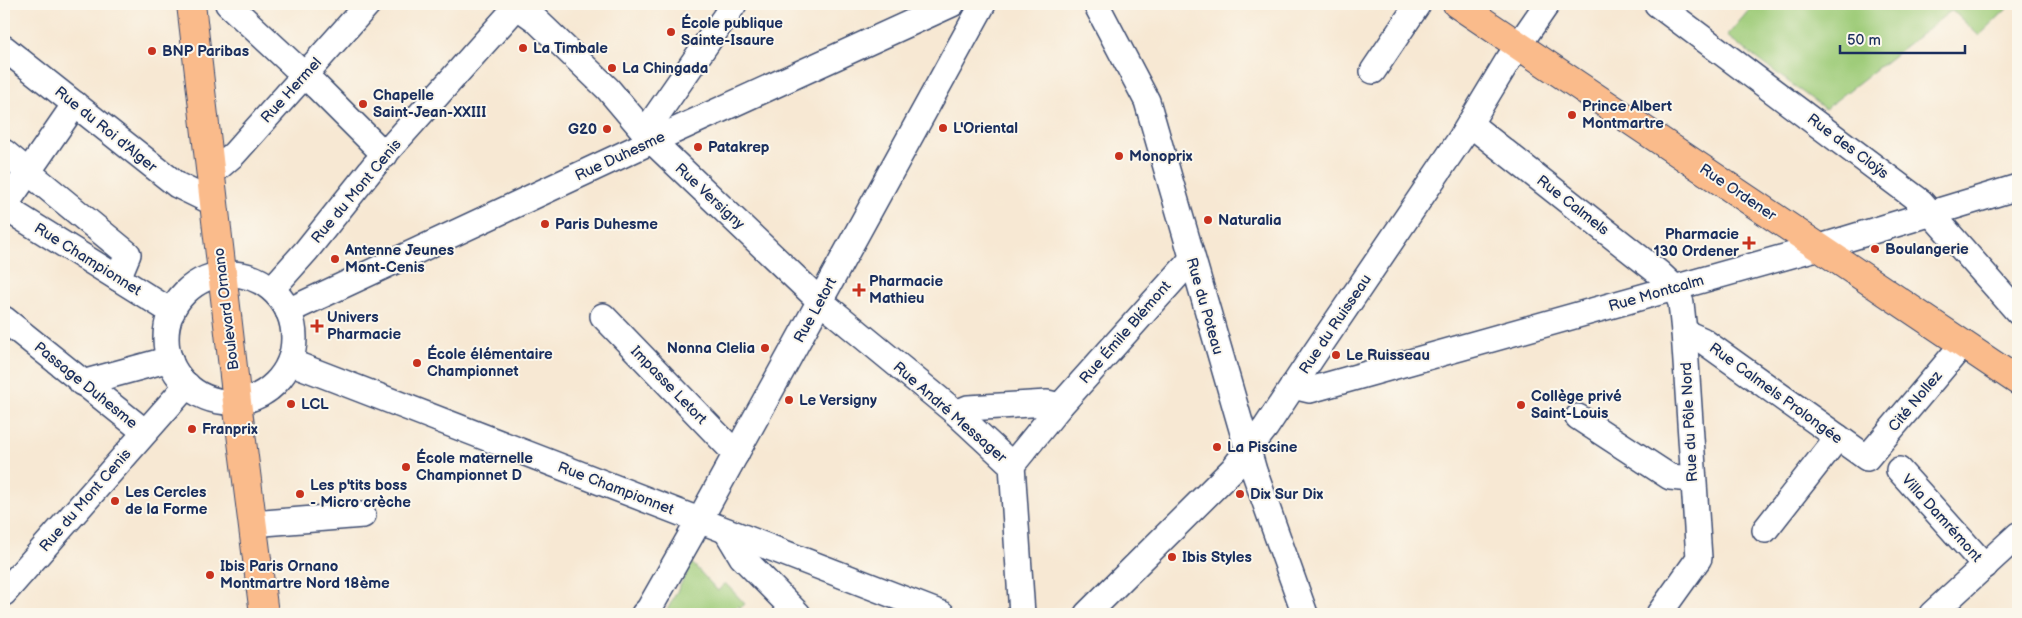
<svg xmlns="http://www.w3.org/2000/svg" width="2022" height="618" font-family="'Balsamiq Sans',sans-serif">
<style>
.green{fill:#9fcc79;stroke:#5d7e6c}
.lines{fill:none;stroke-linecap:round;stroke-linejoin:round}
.minor-casing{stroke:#3c4b70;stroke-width:28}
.major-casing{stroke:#3c4b70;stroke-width:30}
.minor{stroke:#fff;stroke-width:25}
.major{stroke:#fabb8b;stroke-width:28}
.poi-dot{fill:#c8321e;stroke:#fbf7ec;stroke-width:2}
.labels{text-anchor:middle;stroke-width:4;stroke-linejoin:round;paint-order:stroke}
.poi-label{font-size:15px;font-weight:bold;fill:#1b2f5e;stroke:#fbf7ec;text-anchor:start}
.street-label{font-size:15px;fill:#1b2f5e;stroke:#fbf7ec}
</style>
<rect width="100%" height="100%" fill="#fbf7ec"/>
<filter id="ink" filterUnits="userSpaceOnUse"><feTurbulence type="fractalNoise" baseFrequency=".02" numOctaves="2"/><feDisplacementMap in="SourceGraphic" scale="10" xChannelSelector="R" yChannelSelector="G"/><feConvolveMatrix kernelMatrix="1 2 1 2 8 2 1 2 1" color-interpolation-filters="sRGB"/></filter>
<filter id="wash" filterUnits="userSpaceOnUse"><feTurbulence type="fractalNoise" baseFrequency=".0096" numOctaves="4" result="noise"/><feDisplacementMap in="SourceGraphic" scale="20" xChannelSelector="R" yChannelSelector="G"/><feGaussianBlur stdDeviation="1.12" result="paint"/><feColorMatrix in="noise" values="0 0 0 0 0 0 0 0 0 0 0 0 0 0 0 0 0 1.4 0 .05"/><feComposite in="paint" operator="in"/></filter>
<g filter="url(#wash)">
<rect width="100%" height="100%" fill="#f7e8d3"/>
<g class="green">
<path d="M 1754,4 L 2012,4 L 1979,36 L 1952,10 L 1825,109 L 1727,36 Z"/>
<path d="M 692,563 L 718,591 L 725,583 L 745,604 L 740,608 L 738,606 L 736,608 L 741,614 L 665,614 Z"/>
</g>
</g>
<g filter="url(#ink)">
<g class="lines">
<defs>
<g id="minor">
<path d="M 228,4 L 317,87 L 385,155"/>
<path d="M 514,4 L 535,19 L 608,89 L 652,141 L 820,301 L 956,413 L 1012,465 L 1022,614"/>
<path d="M 1096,4 L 1147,101 L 1254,471 L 1305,614"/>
<path d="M 1657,4 L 1921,202 L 2018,312"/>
<path d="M 4,48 L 177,185 L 214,203"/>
<path d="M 1373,71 L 1418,4"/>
<path d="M 1470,124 L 1659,273 L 1675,288 L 1681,303 L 1684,332 L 1699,558 L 1659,614"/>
<path d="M 645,132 L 734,4"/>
<path d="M 4,152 L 128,254 L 118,278"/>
<path d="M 211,174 L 234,154 L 368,4"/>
<path d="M 4,207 L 172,312"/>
<path d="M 4,207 L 75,104"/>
<circle cx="230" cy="338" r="64"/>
<path d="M 272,289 L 306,251 L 374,166 L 519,4"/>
<path d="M 288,311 L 652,141 L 952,4"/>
<path d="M 603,316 L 736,454"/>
<path d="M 4,319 L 145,432"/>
<path d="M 1684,332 L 1702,340 L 1867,458 L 1963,344"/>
<path d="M 290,362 L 942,614"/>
<path d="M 82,383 L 170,359"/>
<path d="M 1293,386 L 1310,390 L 1820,247 L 2018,187"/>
<path d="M 956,413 L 968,408 L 1047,403 L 1060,406"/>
<path d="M 1578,417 L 1670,477 L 1692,479"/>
<path d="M 1012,465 L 1060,406 L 1192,259"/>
<path d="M 1899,470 L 1985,566"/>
<path d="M 252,524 L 363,515"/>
<path d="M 1765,530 L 1838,437"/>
<path d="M 727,532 L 742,557 L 798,614"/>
<path d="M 4,593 L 187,385"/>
<path d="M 644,614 L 649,609 L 699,521 L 983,4"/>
<path d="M 1087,614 L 1233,469 L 1266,427 L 1313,356 L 1461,138 L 1507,62 L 1547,4"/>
<path d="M 1932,614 L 2018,535"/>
</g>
<g id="major">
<path d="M 191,4 L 237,402 L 264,614"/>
<path d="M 1457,4 L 2018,381"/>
</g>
</defs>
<use href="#minor" class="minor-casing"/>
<use href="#major" class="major-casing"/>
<use href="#minor" class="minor"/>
<use href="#major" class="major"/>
</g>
</g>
<g class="poi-dot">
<circle cx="671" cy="32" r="5"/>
<circle cx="523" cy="48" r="5"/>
<circle cx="152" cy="51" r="5"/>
<circle cx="612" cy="68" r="5"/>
<circle cx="363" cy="104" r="5"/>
<circle cx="1572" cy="115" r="5"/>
<circle cx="943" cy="128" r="5"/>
<circle cx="607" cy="129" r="5"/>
<circle cx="698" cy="147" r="5"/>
<circle cx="1119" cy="156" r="5"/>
<circle cx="1208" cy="220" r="5"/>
<circle cx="545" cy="224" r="5"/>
<path d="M1746.5 235.5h5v5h5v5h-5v5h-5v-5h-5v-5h5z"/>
<circle cx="1875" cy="249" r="5"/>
<circle cx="335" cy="259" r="5"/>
<path d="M856.5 282.5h5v5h5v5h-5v5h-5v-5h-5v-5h5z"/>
<path d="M314.5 318.5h5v5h5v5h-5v5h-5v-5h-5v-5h5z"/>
<circle cx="765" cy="348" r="5"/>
<circle cx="1336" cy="355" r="5"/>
<circle cx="417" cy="363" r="5"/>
<circle cx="789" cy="400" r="5"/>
<circle cx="291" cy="404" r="5"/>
<circle cx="1521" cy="405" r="5"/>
<circle cx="192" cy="429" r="5"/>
<circle cx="1217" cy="447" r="5"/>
<circle cx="406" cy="467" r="5"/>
<circle cx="300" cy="494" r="5"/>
<circle cx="1240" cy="494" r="5"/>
<circle cx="115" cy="501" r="5"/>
<circle cx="1172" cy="557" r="5"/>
<circle cx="210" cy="575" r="5"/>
</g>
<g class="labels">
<g class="poi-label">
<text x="681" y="28">École publique<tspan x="681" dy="17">Sainte-Isaure</tspan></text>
<text x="533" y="53">La Timbale</text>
<text x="162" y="56">BNP Paribas</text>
<text x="622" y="73">La Chingada</text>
<text x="373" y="100">Chapelle<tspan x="373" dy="17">Saint-Jean-XXIII</tspan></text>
<text x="1582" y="111">Prince Albert<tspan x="1582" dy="17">Montmartre</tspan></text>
<text x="953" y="133">L'Oriental</text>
<text x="597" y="134" text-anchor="end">G20</text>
<text x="708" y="152">Patakrep</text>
<text x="1129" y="161">Monoprix</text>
<text x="1218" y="225">Naturalia</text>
<text x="555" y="229">Paris Duhesme</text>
<text x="1739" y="239" text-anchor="end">Pharmacie<tspan x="1739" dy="17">130 Ordener</tspan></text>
<text x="1885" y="254">Boulangerie</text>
<text x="345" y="255">Antenne Jeunes<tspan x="345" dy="17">Mont-Cenis</tspan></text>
<text x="869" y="286">Pharmacie<tspan x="869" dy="17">Mathieu</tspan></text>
<text x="327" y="322">Univers<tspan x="327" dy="17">Pharmacie</tspan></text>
<text x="755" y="353" text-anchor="end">Nonna Clelia</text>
<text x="427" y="359">École élémentaire<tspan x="427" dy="17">Championnet</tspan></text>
<text x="1346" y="360">Le Ruisseau</text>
<text x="1531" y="401">Collège privé<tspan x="1531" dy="17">Saint-Louis</tspan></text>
<text x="799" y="405">Le Versigny</text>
<text x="301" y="409">LCL</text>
<text x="202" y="434">Franprix</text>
<text x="1227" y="452">La Piscine</text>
<text x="416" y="463">École maternelle<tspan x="416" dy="17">Championnet D</tspan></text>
<text x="310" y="490">Les p'tits boss<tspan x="310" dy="17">- Micro crèche</tspan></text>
<text x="125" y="497">Les Cercles<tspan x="125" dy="17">de la Forme</tspan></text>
<text x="1250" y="499">Dix Sur Dix</text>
<text x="1182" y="562">Ibis Styles</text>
<text x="220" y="571">Ibis Paris Ornano<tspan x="220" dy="17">Montmartre Nord 18ème</tspan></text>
</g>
<g class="street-label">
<text transform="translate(291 90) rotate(-48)" y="5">Rue Hermel</text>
<text transform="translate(106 129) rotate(39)" y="5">Rue du Roi d'Alger</text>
<text transform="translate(1848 146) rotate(37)" y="5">Rue des Cloÿs</text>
<text transform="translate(620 156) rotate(-25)" y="5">Rue Duhesme</text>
<text transform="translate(356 191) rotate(-50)" y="5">Rue du Mont Cenis</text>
<text transform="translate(1738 192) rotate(34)" y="5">Rue Ordener</text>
<text transform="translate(710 196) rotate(43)" y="5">Rue Versigny</text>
<text transform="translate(1573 205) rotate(38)" y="5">Rue Calmels</text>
<text transform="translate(88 259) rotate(32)" y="5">Rue Championnet</text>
<text transform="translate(1656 293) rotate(-16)" y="5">Rue Montcalm</text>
<text transform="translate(1205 306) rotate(74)" y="5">Rue du Poteau</text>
<text transform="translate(226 309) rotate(-97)" y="5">Boulevard Ornano</text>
<text transform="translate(815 310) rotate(-61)" y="5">Rue Letort</text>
<text transform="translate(1335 324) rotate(-56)" y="5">Rue du Ruisseau</text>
<text transform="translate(1125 332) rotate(-49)" y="5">Rue Émile Blémont</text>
<text transform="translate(86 385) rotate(39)" y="5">Passage Duhesme</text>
<text transform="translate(669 385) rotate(46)" y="5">Impasse Letort</text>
<text transform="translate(1776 393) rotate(36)" y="5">Rue Calmels Prolongée</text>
<text transform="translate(1915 401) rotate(-50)" y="5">Cité Nollez</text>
<text transform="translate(950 412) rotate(41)" y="5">Rue André Messager</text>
<text transform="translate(1689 422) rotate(-93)" y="5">Rue du Pôle Nord</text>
<text transform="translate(616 488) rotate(21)" y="5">Rue Championnet</text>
<text transform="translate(85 500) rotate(-49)" y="5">Rue du Mont Cenis</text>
<text transform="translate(1942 518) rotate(48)" y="5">Villa Damrémont</text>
</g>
</g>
<rect width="2022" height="618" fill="none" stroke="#fbf7ec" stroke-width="20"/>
<path d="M1840 45v8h125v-8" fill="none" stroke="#1b2f5e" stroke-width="2.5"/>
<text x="1847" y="45" font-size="15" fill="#1b2f5e" stroke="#fbf7ec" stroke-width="4" paint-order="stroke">50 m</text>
</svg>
